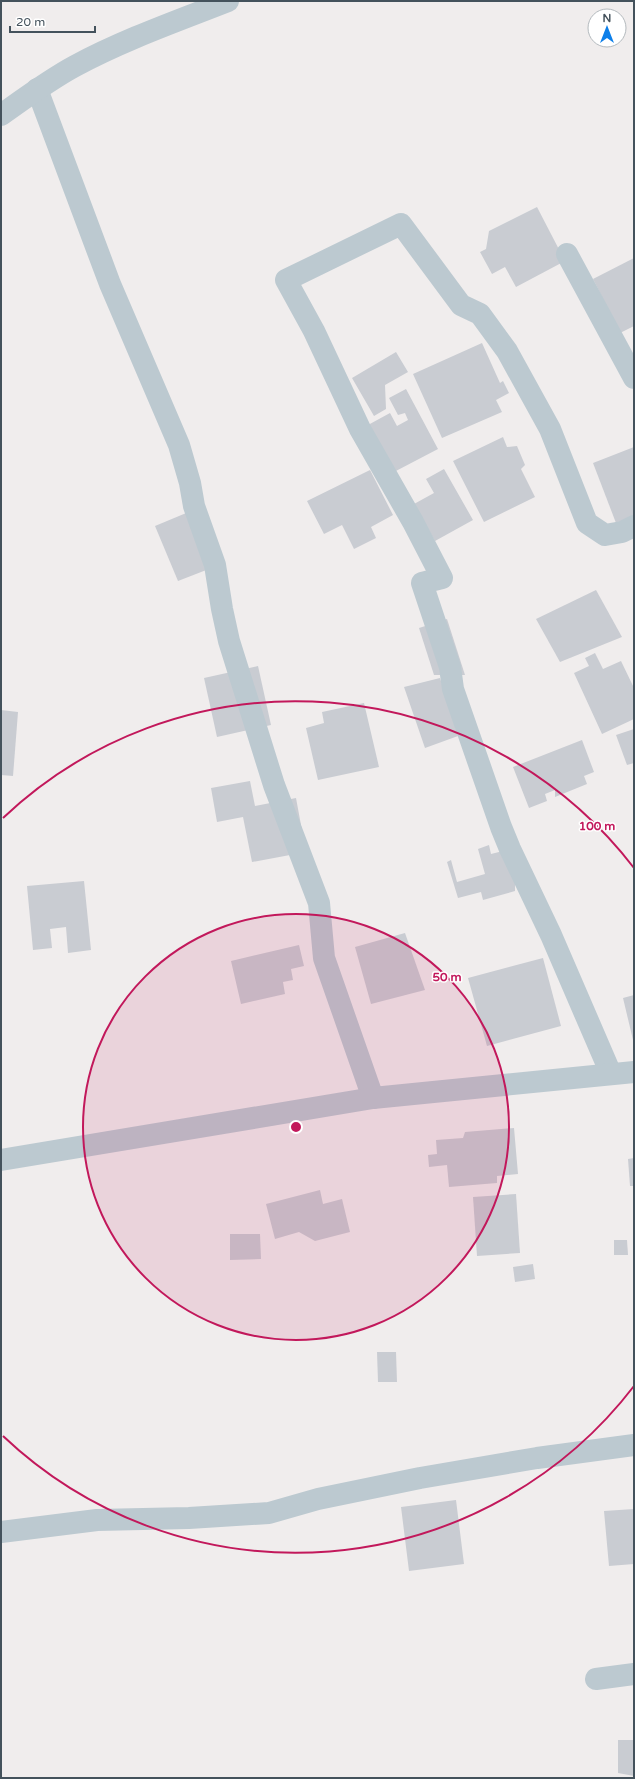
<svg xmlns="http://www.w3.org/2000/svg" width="635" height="1779" font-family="'Varela Round',sans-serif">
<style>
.building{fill:#c9ccd2}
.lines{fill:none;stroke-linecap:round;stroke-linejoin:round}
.street{stroke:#bcc9d0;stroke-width:22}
.ring{fill:none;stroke:#c2185b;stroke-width:2}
.centre{fill:#c2185b;stroke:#fff;stroke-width:2}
.ring-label{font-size:12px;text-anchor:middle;font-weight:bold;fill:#c2185b;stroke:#fff;stroke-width:3;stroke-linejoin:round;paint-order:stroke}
</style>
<rect width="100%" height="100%" fill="#f0eded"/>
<g class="building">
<path d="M 537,207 L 565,261 L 516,287 L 505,267 L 492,274 L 480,252 L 486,249 L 489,231 Z"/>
<path d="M 634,258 L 634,326 L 620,333 L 593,279 Z"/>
<path d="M 482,343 L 500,383 L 503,381 L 509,393 L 496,400 L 502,412 L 442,438 L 413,374 Z"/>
<path d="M 396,352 L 408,372 L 385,385 L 386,409 L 374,416 L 352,378 Z"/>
<path d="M 406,389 L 438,449 L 394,472 L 368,425 L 390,413 L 397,426 L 408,420 L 405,413 L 398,415 L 389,398 Z"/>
<path d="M 503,437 L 507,447 L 517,446 L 525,465 L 521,469 L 535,497 L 484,522 L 453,461 Z"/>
<path d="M 634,447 L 634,516 L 616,523 L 593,463 Z"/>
<path d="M 444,469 L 473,520 L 435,541 L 414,504 L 434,493 L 426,479 Z"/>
<path d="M 370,470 L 393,515 L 371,527 L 376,538 L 354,549 L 342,525 L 324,534 L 307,501 Z"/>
<path d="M 191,511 L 214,567 L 178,581 L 155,526 Z"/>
<path d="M 596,590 L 622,637 L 560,662 L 536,619 Z"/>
<path d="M 447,619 L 465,675 L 434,675 L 419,628 Z"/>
<path d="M 595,653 L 603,669 L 621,661 L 634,688 L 634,719 L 602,734 L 574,673 L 589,666 L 585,658 Z"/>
<path d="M 258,666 L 271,725 L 217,737 L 204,678 Z"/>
<path d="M 440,678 L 458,736 L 425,748 L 404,687 Z"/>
<path d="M 364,703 L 379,767 L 318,780 L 306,728 L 324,723 L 322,712 Z"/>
<path d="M 1,710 L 18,712 L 13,776 L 1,775 Z"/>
<path d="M 634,729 L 634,763 L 627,765 L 616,735 Z"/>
<path d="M 582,740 L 594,772 L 584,776 L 587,784 L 555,797 L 555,790 L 545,794 L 547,801 L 529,808 L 513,767 Z"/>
<path d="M 250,781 L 255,806 L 296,798 L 306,852 L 252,862 L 243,817 L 217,822 L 211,788 Z"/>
<path d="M 489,845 L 491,854 L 507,850 L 515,876 L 515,891 L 483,900 L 481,892 L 458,898 L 447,862 L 451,860 L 457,882 L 485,874 L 478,849 Z"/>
<path d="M 84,881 L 91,950 L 68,953 L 66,927 L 50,929 L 52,948 L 33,950 L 27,886 Z"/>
<path d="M 405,933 L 425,990 L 371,1004 L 355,947 Z"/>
<path d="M 299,945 L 304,966 L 291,969 L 293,980 L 283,982 L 285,994 L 241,1004 L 231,961 Z"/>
<path d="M 543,958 L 561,1026 L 487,1046 L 468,978 Z"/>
<path d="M 634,995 L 634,1040 L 633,1040 L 623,998 Z"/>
<path d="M 514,1128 L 518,1174 L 497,1176 L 497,1183 L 449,1187 L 447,1165 L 429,1167 L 428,1155 L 437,1154 L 436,1140 L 463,1138 L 465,1132 Z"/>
<path d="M 634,1158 L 634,1186 L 630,1186 L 628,1159 Z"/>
<path d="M 320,1190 L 323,1204 L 342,1199 L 350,1232 L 315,1241 L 299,1232 L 275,1239 L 266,1204 Z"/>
<path d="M 516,1194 L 520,1253 L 477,1256 L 473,1197 Z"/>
<path d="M 230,1234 L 260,1234 L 261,1259 L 230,1260 Z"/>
<path d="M 614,1240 L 627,1240 L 628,1255 L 614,1255 Z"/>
<path d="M 533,1264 L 535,1279 L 515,1282 L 513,1267 Z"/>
<path d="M 377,1352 L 396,1352 L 397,1382 L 378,1382 Z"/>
<path d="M 456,1500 L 464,1564 L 409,1571 L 401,1507 Z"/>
<path d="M 634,1509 L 634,1564 L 609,1566 L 604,1511 Z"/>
<path d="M 618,1740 L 634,1740 L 634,1776 L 618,1773 Z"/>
</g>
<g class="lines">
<g class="street">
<path d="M 37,89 L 110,284 L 179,445 L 190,483 L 194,506 L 215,565 L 222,609 L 229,641 L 274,785 L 319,903 L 324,958 L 373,1098"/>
<path d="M 1,115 C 25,98 49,80 75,66 C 123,40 177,21 228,1"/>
<path d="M 567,254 L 634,378"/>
<path d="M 611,1074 L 551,935 L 510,849 L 501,827 L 453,689 L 450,667 L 422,583 L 442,578 L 413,522 L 360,429 L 314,331 L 286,280 L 401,224 L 461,305 L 480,314 L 507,351 L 550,429 L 587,523 L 605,535 L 622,532 L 634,526"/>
<path d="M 1,1160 L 373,1098 L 634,1072"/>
<path d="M 1,1532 L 97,1520 L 189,1518 L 269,1513 L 318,1499 L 420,1478 L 537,1458 L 634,1445"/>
<path d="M 596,1679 L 634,1674"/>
</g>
</g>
<circle cx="296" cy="1127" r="213" fill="#c2185b" fill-opacity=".12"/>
<g class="ring">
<circle cx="296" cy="1127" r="213"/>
<path d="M634 1386A426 426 0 0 1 3 1436M3 818A426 426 0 0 1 634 868"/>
</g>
<circle cx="296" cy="1127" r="6" class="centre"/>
<g class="ring-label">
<text x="597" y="830">100 m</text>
<text x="447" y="981">50 m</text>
</g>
<rect width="635" height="1779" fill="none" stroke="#44525c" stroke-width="4"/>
<g transform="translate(607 28)"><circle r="19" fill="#ffffff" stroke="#b4babe"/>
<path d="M0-3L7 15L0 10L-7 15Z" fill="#0d7fe9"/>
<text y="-6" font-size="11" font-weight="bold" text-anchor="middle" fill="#44525c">N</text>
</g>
<path d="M10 26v6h85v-6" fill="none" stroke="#44525c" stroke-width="2"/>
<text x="16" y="26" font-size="12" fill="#44525c" stroke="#ffffff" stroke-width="3" paint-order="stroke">20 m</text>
</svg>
